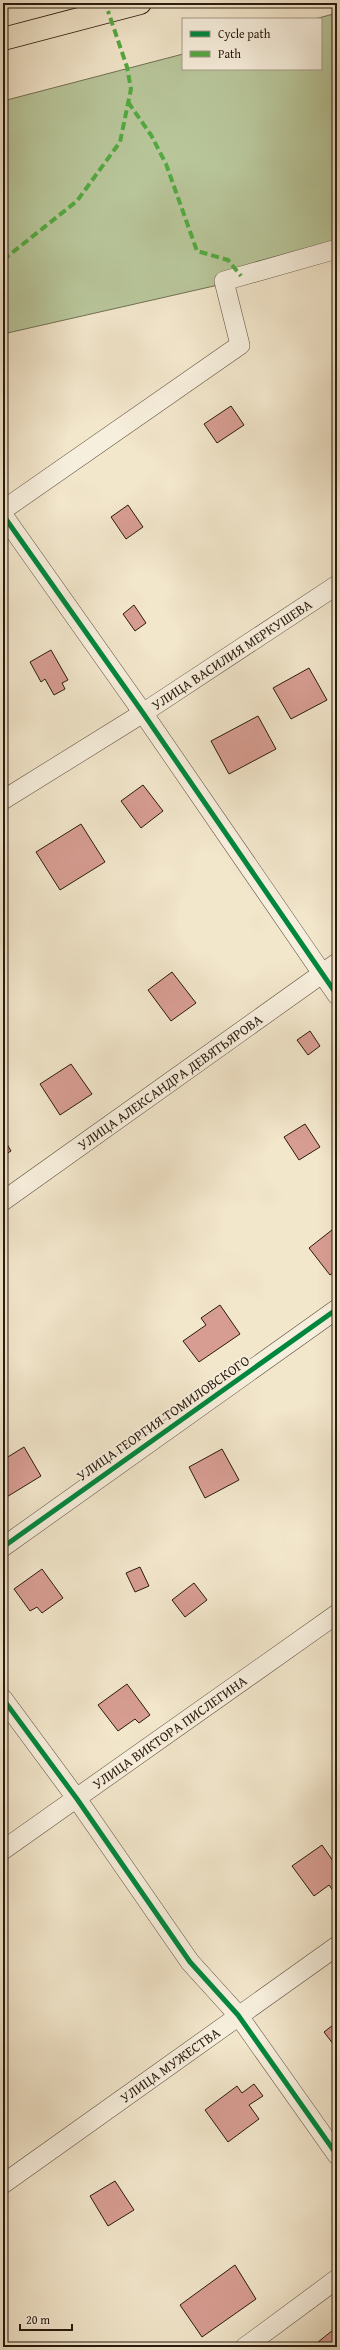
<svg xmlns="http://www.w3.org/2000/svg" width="340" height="2350" font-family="'Gentium Book Plus',serif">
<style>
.green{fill:#b8c69a;stroke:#717054}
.building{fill:#d79d92;stroke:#2a1a0e}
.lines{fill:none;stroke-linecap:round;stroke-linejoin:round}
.minor-casing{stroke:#5c4d3d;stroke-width:20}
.major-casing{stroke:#2a1a0e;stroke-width:24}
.minor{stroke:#f7efdd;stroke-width:19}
.major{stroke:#f2e6cb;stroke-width:22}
.quiet{stroke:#53a941;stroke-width:4;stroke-dasharray:8 4;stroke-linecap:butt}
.cycleway-casing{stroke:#f7efdd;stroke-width:8}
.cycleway{stroke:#00873e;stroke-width:5}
.labels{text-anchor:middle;stroke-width:3.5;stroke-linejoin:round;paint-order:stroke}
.street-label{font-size:14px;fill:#2a1a0e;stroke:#f7efdd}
</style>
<rect width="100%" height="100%" fill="#f2e6cb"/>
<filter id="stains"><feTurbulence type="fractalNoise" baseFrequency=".005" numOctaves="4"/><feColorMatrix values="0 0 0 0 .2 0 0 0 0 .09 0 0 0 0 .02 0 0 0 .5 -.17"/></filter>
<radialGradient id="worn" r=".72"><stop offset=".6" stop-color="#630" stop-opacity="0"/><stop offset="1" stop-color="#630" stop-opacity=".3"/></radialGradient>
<path class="green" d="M 337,13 L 337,258 L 3,334 L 3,101 L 183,54 L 183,69 L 321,69 L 321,19 L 315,19 Z"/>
<g class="building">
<path d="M 231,406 L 244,425 L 217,443 L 204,424 Z"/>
<path d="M 128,505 L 143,527 L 126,539 L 111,517 Z"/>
<path d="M 134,605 L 146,623 L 135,631 L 123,614 Z"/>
<path d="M 51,650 L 68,680 L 62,683 L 65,689 L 54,695 L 45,679 L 41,682 L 30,662 Z"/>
<path d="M 309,668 L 327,700 L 291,719 L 273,688 Z"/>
<path d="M 258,716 L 276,749 L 229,774 L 211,741 Z"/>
<path d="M 143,785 L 163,811 L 141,828 L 121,801 Z"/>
<path d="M 81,824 L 105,862 L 60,890 L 36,852 Z"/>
<path d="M 172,972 L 196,1003 L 171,1021 L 148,990 Z"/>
<path d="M 310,1031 L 320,1046 L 308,1055 L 297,1040 Z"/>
<path d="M 71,1064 L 92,1094 L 60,1115 L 40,1084 Z"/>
<path d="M 305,1124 L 320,1147 L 299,1160 L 284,1137 Z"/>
<path d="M 3,1137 L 11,1151 L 3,1156 Z"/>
<path d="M 337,1226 L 337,1270 L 330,1275 L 309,1248 Z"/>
<path d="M 220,1305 L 240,1334 L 199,1362 L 183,1341 L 206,1325 L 201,1318 Z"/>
<path d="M 337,1365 L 337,1374 L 333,1368 Z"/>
<path d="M 24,1447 L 41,1476 L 5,1498 L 3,1495 L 3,1460 Z"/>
<path d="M 222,1449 L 239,1480 L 205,1498 L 189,1467 Z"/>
<path d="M 140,1567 L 149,1586 L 135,1592 L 126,1573 Z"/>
<path d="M 42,1569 L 63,1598 L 42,1613 L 37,1607 L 30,1611 L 14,1589 Z"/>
<path d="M 194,1583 L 207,1600 L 185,1617 L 172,1600 Z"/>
<path d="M 127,1684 L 150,1715 L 139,1723 L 135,1719 L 118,1731 L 98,1705 Z"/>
<path d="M 322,1845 L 333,1861 L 337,1858 L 337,1896 L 329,1885 L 314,1896 L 292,1866 Z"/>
<path d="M 337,2022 L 337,2049 L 324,2032 Z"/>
<path d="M 254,2084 L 263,2096 L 249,2105 L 259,2119 L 228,2142 L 205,2110 L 237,2086 L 242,2093 Z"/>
<path d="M 115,2181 L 134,2210 L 108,2226 L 90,2196 Z"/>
<path d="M 235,2265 L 256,2299 L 202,2337 L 180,2305 Z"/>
<path d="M 333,2330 L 337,2336 L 337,2347 L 312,2347 Z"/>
</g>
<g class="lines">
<defs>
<g id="minor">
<path d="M 3,510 L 240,345 L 224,281 L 337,249"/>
<path d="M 3,515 L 143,713 L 337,995"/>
<path id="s1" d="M 3,800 L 143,713 L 337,585"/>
<path id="s2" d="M 3,1201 L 337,963"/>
<path d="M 3,1547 L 337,1309"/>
<path d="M 3,1699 L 77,1799 L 190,1962 L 238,2015 L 337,2155"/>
<path id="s3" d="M 3,1850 L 337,1614"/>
<path id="s4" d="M 3,2184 L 337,1946"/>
<path d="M 245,2347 L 337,2279"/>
</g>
<path id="major" d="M 3,39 L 140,3"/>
</defs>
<use href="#minor" class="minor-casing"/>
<use href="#major" class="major-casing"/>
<use href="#minor" class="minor"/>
<use href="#major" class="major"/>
<g class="quiet">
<path d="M 128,102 L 151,135 L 166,164 L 197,251 L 228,260 L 241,276"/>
<path d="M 3,260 L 77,201 L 120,142 L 131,89 L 127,67 L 108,11"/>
</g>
<defs>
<g id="cycleway">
<path d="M 3,515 L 143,713 L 337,995"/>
<path d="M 3,1547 L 337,1309"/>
<path d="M 3,1699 L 77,1799 L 190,1962 L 238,2015 L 337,2155"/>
</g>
</defs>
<use href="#cycleway" class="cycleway-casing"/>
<use href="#cycleway" class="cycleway"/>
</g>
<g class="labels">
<g class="street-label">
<text dy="5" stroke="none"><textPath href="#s1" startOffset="271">УЛИЦА ВАСИЛИЯ МЕРКУШЕВА</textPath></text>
<text dy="5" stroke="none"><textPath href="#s2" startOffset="205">УЛИЦА АЛЕКСАНДРА ДЕВЯТЬЯРОВА</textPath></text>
<text transform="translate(163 1418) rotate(-35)" y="5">УЛИЦА ГЕОРГИЯ ТОМИЛОВСКОГО</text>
<text dy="5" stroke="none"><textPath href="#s3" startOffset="204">УЛИЦА ВИКТОРА ПИСЛЕГИНА</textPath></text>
<text dy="5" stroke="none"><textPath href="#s4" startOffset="205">УЛИЦА МУЖЕСТВА</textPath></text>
</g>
</g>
<rect width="340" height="2350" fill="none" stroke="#f2e6cb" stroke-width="16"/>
<rect x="4" y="4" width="332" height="2342" fill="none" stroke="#2a1a0e" stroke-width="2"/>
<rect x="8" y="8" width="324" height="2334" fill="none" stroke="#2a1a0e"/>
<rect x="182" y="18" width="140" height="52" fill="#f7efdd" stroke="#a59a8a"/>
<rect x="190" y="31" width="20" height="6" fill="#00873e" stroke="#a59a8a"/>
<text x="218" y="38" font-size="12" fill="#2a1a0e">Cycle path</text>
<rect x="190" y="51" width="20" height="6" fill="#53a941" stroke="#a59a8a"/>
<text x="218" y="58" font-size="12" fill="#2a1a0e">Path</text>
<path d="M20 2324v6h52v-6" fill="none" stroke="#2a1a0e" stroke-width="2"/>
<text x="26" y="2324" font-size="12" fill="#2a1a0e" stroke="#f7efdd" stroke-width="3" paint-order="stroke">20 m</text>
<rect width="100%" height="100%" filter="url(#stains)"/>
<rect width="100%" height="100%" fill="url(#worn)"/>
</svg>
